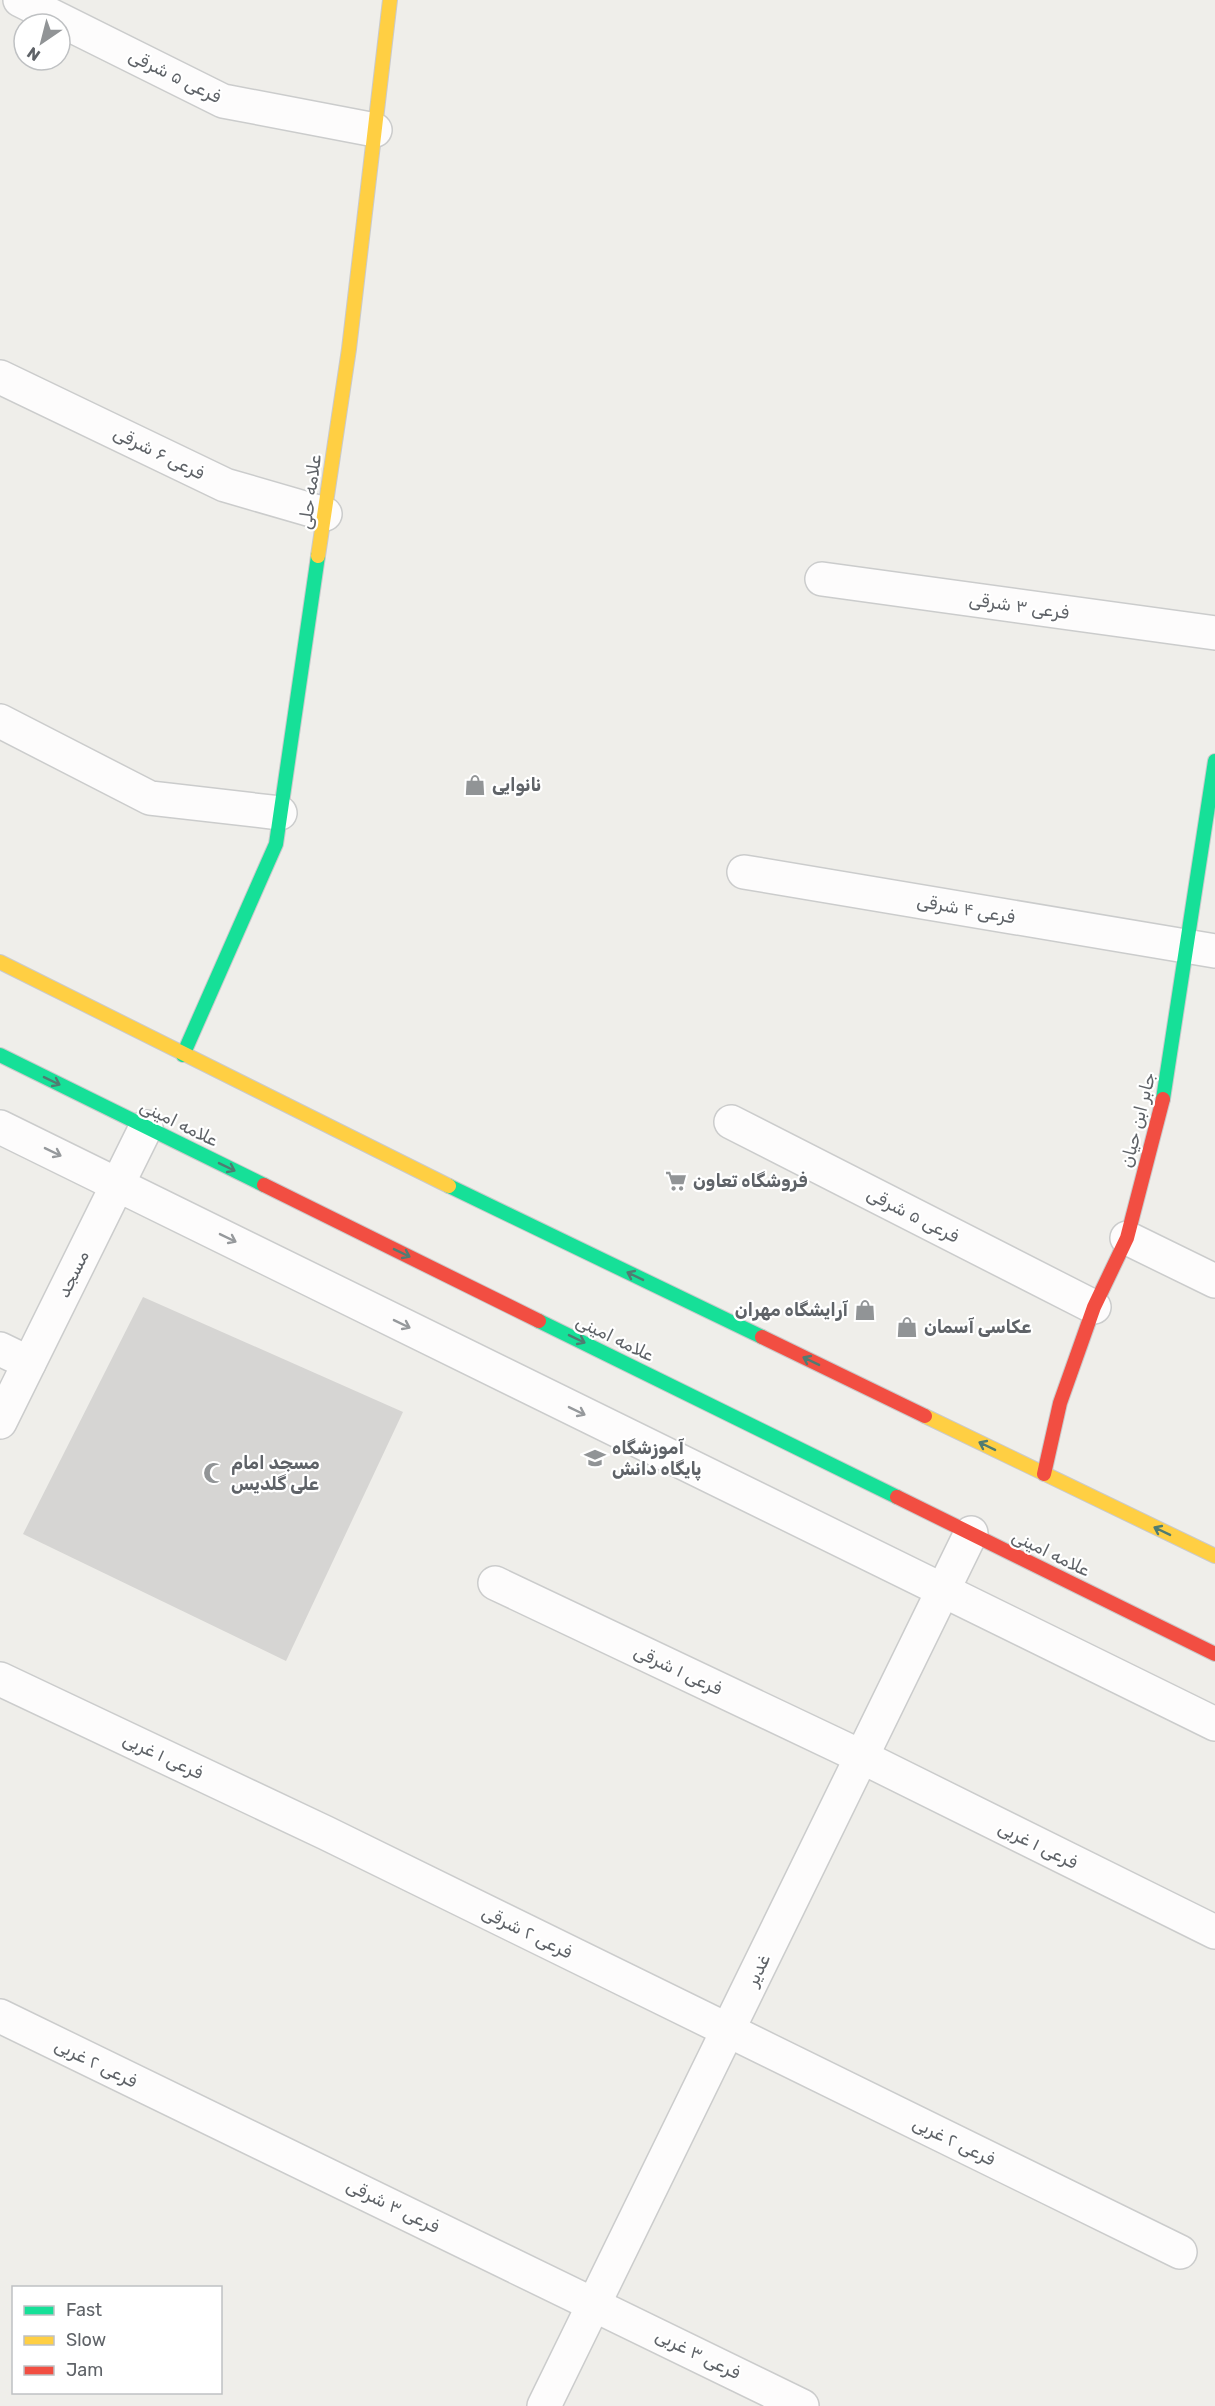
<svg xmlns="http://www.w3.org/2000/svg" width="1215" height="2406" font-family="Rubik,Vazirmatn,sans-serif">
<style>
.building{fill:#d6d5d3}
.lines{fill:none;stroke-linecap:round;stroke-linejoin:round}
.street-casing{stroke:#cbcccc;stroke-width:36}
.fast-casing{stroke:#cacacb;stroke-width:16}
.slow-casing{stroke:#cacacb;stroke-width:16}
.jam-casing{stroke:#cacacb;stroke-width:16}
.street{stroke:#fdfcfc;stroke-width:33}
.fast{stroke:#16e098;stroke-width:14}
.slow{stroke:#ffcf43;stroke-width:14}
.jam{stroke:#f24e42;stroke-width:14}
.oneway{stroke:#507c72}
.oneway2{stroke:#96999c}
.labels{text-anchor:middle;stroke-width:4.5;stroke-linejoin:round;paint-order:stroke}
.street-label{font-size:18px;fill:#5f6368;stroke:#fff}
.poi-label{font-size:18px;font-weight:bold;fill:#5f6368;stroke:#fff;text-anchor:start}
</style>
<rect width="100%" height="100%" fill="#efeeea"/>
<path class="building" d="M 143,1297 L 403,1412 L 286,1661 L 23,1534 Z"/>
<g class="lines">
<defs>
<g id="street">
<path d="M 20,0 L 223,101 L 375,130"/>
<path d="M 0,377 L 225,485 L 325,514"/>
<path d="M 822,579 L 1215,633"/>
<path d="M 0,721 L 150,798 L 280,813"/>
<path d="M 744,872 L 1215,951"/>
<path d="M 731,1122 L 1094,1307"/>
<path d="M 0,1127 L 1215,1724"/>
<path d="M 1127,1238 L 1215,1281"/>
<path d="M 0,1349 L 29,1363"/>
<path d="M 0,1422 L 146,1127"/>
<path d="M 495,1583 L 862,1757 L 1215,1932"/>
<path d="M 0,1679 L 326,1833 L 1180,2252"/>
<path d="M 0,2016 L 802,2406"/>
<path d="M 544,2406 L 971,1533"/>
</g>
<g id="fast">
<path d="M 0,1055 L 264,1185"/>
<path d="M 183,1055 L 276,844 L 318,556"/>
<path d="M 1163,1099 L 1215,761"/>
<path d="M 449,1186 L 762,1337"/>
<path d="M 539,1321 L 897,1497"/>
</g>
<g id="slow">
<path d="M 318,556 L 349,349 L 390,0"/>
<path d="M 0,962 L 449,1186"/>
<path d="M 925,1416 L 1215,1556"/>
</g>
<g id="jam">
<path d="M 264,1185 L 539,1321"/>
<path d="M 762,1337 L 925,1416"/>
<path d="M 1044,1474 L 1060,1403 L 1094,1307 L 1127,1238 L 1163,1099"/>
<path d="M 897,1497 L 1215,1654"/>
</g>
</defs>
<use href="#street" class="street-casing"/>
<use href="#fast" class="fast-casing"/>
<use href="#slow" class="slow-casing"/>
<use href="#jam" class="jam-casing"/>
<use href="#street" class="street"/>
<use href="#fast" class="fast"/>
<use href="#slow" class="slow"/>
<use href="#jam" class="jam"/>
</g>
<defs><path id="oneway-shaft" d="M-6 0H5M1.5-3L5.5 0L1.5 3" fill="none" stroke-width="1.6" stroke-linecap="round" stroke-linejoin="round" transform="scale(1.5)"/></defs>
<g class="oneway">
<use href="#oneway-shaft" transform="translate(52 1081) rotate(26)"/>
<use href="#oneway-shaft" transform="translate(227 1167) rotate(26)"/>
<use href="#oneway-shaft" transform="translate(402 1253) rotate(26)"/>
<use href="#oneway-shaft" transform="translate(635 1276) rotate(-154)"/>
<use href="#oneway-shaft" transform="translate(577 1339) rotate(26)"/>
<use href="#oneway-shaft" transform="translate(811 1361) rotate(-154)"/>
<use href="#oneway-shaft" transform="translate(987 1446) rotate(-154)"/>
<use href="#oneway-shaft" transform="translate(1162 1531) rotate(-154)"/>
</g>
<g class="oneway2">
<use href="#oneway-shaft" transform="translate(53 1152) rotate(26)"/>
<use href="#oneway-shaft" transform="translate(228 1238) rotate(26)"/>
<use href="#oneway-shaft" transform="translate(402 1324) rotate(26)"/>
<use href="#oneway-shaft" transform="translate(577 1411) rotate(26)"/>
</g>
<defs>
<symbol id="shop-bare" viewBox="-9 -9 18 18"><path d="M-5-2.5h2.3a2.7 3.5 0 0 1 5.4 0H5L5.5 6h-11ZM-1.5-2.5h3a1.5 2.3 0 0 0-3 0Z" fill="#919496" stroke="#fff" stroke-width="2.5" paint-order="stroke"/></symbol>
<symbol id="supermarket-bare" viewBox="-9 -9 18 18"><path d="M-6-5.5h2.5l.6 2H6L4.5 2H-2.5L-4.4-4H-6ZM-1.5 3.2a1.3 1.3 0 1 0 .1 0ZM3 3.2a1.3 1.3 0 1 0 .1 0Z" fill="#919496" stroke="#fff" stroke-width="2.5" paint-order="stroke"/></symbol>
<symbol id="school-bare" viewBox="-9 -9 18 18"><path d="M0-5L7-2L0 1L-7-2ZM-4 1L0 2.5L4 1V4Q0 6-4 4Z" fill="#919496" stroke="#fff" stroke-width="2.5" paint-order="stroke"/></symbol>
<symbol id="mosque-bare" viewBox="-9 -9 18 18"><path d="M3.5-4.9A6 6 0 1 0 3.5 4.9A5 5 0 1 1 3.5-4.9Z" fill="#919496" stroke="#fff" stroke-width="2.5" paint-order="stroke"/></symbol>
</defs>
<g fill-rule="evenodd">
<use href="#shop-bare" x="460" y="770" width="30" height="30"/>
<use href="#supermarket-bare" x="661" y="1166" width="30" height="30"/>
<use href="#shop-bare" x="850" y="1295" width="30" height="30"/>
<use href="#shop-bare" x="892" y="1312" width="30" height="30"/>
<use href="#school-bare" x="580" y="1443" width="30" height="30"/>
<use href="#mosque-bare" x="199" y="1458" width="30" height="30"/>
</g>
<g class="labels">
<g class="street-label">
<text transform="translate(175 76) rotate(26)" y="6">فرعی ۵ شرقی</text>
<text transform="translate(159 453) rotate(26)" y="6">فرعی ۶ شرقی</text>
<text transform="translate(310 492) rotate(-82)" y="6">علامه حلی</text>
<text transform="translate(1019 606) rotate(8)" y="6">فرعی ۳ شرقی</text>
<text transform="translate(966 909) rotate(10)" y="6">فرعی ۴ شرقی</text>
<text transform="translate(1138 1120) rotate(-76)" y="6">جابر ابن حیان</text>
<text transform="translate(179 1123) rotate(26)" y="6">علامه امینی</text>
<text transform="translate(913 1215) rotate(27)" y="6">فرعی ۵ شرقی</text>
<text transform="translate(73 1274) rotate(-64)" y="6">مسجد</text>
<text transform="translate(615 1338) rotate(26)" y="6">علامه امینی</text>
<text transform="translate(1051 1553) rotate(26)" y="6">علامه امینی</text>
<text transform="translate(678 1670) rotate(25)" y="6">فرعی ۱ شرقی</text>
<text transform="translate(163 1756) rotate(25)" y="6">فرعی ۱ غربی</text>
<text transform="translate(1038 1845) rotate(26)" y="6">فرعی ۱ غربی</text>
<text transform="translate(527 1932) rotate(26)" y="6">فرعی ۲ شرقی</text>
<text transform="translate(758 1970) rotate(-64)" y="6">غدیر</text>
<text transform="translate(96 2063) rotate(26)" y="6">فرعی ۲ غربی</text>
<text transform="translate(954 2141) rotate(26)" y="6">فرعی ۲ غربی</text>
<text transform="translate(393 2206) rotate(26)" y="6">فرعی ۳ شرقی</text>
<text transform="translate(698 2354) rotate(26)" y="6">فرعی ۳ غربی</text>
</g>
<g class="poi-label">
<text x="492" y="791">نانوایی</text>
<text x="693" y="1187">فروشگاه تعاون</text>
<text x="848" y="1316" text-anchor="end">آرایشگاه مهران</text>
<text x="924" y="1333">عکاسی آسمان</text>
<text x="612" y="1454">آموزشگاه<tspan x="612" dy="21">پایگاه دانش</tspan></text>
<text x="231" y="1469">مسجد امام<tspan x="231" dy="21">علی گلدیس</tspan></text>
</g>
</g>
<rect x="12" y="2286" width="210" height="108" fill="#ffffff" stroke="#bfc1c3" stroke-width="1.5"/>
<rect x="24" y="2306" width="30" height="9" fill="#16e098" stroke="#bfc1c3" stroke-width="1.5"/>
<text x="66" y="2316" font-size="18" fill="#5f6368">Fast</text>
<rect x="24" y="2336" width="30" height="9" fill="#ffcf43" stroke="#bfc1c3" stroke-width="1.5"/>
<text x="66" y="2346" font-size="18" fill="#5f6368">Slow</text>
<rect x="24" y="2366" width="30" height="9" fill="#f24e42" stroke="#bfc1c3" stroke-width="1.5"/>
<text x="66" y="2376" font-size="18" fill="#5f6368">Jam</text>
<g transform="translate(42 42) rotate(215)"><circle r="28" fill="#ffffff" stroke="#bfc1c3" stroke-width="1.5"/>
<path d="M0-4.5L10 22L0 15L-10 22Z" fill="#919496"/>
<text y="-9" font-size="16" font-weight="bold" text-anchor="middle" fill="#5f6368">N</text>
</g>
</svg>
